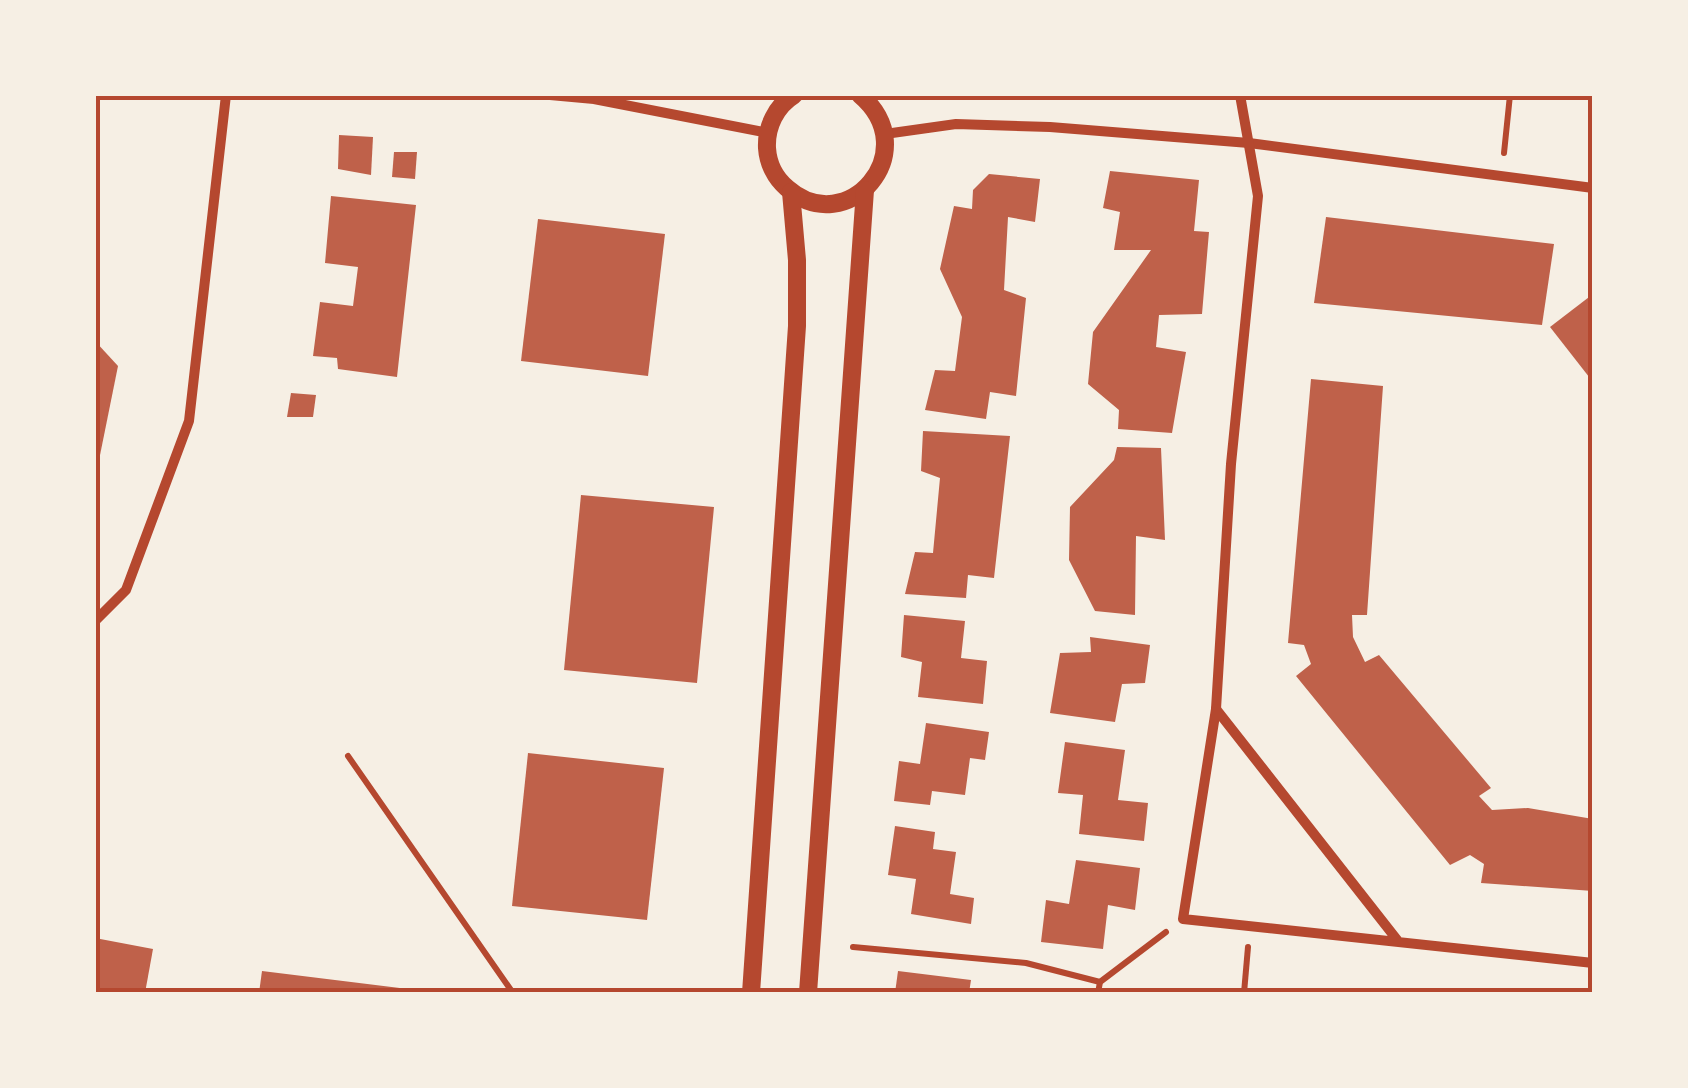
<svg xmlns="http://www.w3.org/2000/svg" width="1688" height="1088" font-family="'Open Sans',sans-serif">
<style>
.building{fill:#bf614a}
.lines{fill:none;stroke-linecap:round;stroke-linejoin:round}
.path{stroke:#b5482f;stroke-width:6}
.minor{stroke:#b5482f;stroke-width:10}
.tertiary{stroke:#b5482f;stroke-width:18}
.neatline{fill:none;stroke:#b5482f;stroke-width:4}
</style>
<rect width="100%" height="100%" fill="#f6efe4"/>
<g class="building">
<path d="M 339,135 L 373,137 L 371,175 L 338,169 Z"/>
<path d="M 394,152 L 417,152 L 415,179 L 392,177 Z"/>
<path d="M 1110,171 L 1199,180 L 1194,231 L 1209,232 L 1202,314 L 1159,315 L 1156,347 L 1186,352 L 1172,433 L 1118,429 L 1119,410 L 1088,384 L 1093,332 L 1151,250 L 1114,250 L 1120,212 L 1103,208 Z"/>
<path d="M 989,174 L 1040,179 L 1035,222 L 1008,217 L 1004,290 L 1026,298 L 1016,396 L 990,392 L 986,419 L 925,410 L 935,370 L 955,371 L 962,317 L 940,269 L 954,206 L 972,209 L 973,190 Z"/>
<path d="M 331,196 L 416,205 L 397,377 L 338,369 L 337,358 L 313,356 L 320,302 L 353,306 L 358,267 L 325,263 Z"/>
<path d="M 1326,217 L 1554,244 L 1542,325 L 1314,303 Z"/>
<path d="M 538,219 L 665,234 L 648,376 L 521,361 Z"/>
<path d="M 1593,294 L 1593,382 L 1550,327 Z"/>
<path d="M 95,341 L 118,366 L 97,470 L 95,470 Z"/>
<path d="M 1311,379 L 1383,386 L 1367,615 L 1352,615 L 1353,637 L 1365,662 L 1379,655 L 1491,788 L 1479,796 L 1492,810 L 1528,808 L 1593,819 L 1593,891 L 1481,883 L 1484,864 L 1470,855 L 1450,865 L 1296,676 L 1311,664 L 1304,645 L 1288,643 Z"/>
<path d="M 291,393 L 316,395 L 313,417 L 287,417 Z"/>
<path d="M 923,431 L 1010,436 L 994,578 L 968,575 L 966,598 L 905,594 L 915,552 L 933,553 L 940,478 L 921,471 Z"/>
<path d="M 1117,447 L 1161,448 L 1165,540 L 1136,536 L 1135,615 L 1095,611 L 1069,560 L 1070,507 L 1114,460 Z"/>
<path d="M 581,495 L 714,507 L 697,683 L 564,670 Z"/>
<path d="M 904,615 L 965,621 L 961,658 L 987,661 L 983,704 L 918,697 L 922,662 L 901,657 Z"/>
<path d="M 1090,637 L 1150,645 L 1145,683 L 1122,684 L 1115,722 L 1050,713 L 1060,653 L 1091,652 Z"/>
<path d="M 926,723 L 989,732 L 985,760 L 970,758 L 965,795 L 932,791 L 930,805 L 894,801 L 899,761 L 920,764 Z"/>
<path d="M 1065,742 L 1125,750 L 1118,800 L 1148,803 L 1144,841 L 1079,834 L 1083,795 L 1058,793 Z"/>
<path d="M 528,753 L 664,768 L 647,920 L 512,906 Z"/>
<path d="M 895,826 L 935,832 L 933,849 L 956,852 L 950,894 L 974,898 L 971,924 L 911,914 L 916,879 L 888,875 Z"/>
<path d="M 1076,860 L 1140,868 L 1135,910 L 1108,905 L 1103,949 L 1041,942 L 1046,900 L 1069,904 Z"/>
<path d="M 95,938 L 153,949 L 145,993 L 95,993 Z"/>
<path d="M 262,971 L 424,991 L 424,993 L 259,993 Z"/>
<path d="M 898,971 L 971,980 L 969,993 L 895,993 Z"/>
</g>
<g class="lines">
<g class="path">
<path d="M 1504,153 L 1510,95"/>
<path d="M 348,756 L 513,993"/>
<path d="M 853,947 L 1026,963 L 1100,982"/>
<path d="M 1098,993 L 1100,982 L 1166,932"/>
<path d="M 1244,993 L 1248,947"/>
</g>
<g class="minor">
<path d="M 550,95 L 594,99 L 768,133"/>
<path d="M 885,134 L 956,124 L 1050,127 L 1249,143 L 1593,188"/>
<path d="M 95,621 L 126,590 L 189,421 L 226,95"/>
<path d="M 1216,709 L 1231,464 L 1258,196 L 1240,95"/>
<path d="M 1398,941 L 1216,709 L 1183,919 L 1593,963"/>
</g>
<g class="tertiary">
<path d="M 794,95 C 776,106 766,127 767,148 C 768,163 775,178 787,188 C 847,241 926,151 860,95"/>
<path d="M 751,993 L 797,326 L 797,260 L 791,192"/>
<path d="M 808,993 L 865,190"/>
</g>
</g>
<rect width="1688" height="1088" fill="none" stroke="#f6efe4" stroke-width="195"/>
<rect x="98" y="98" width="1492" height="892" class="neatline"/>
</svg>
